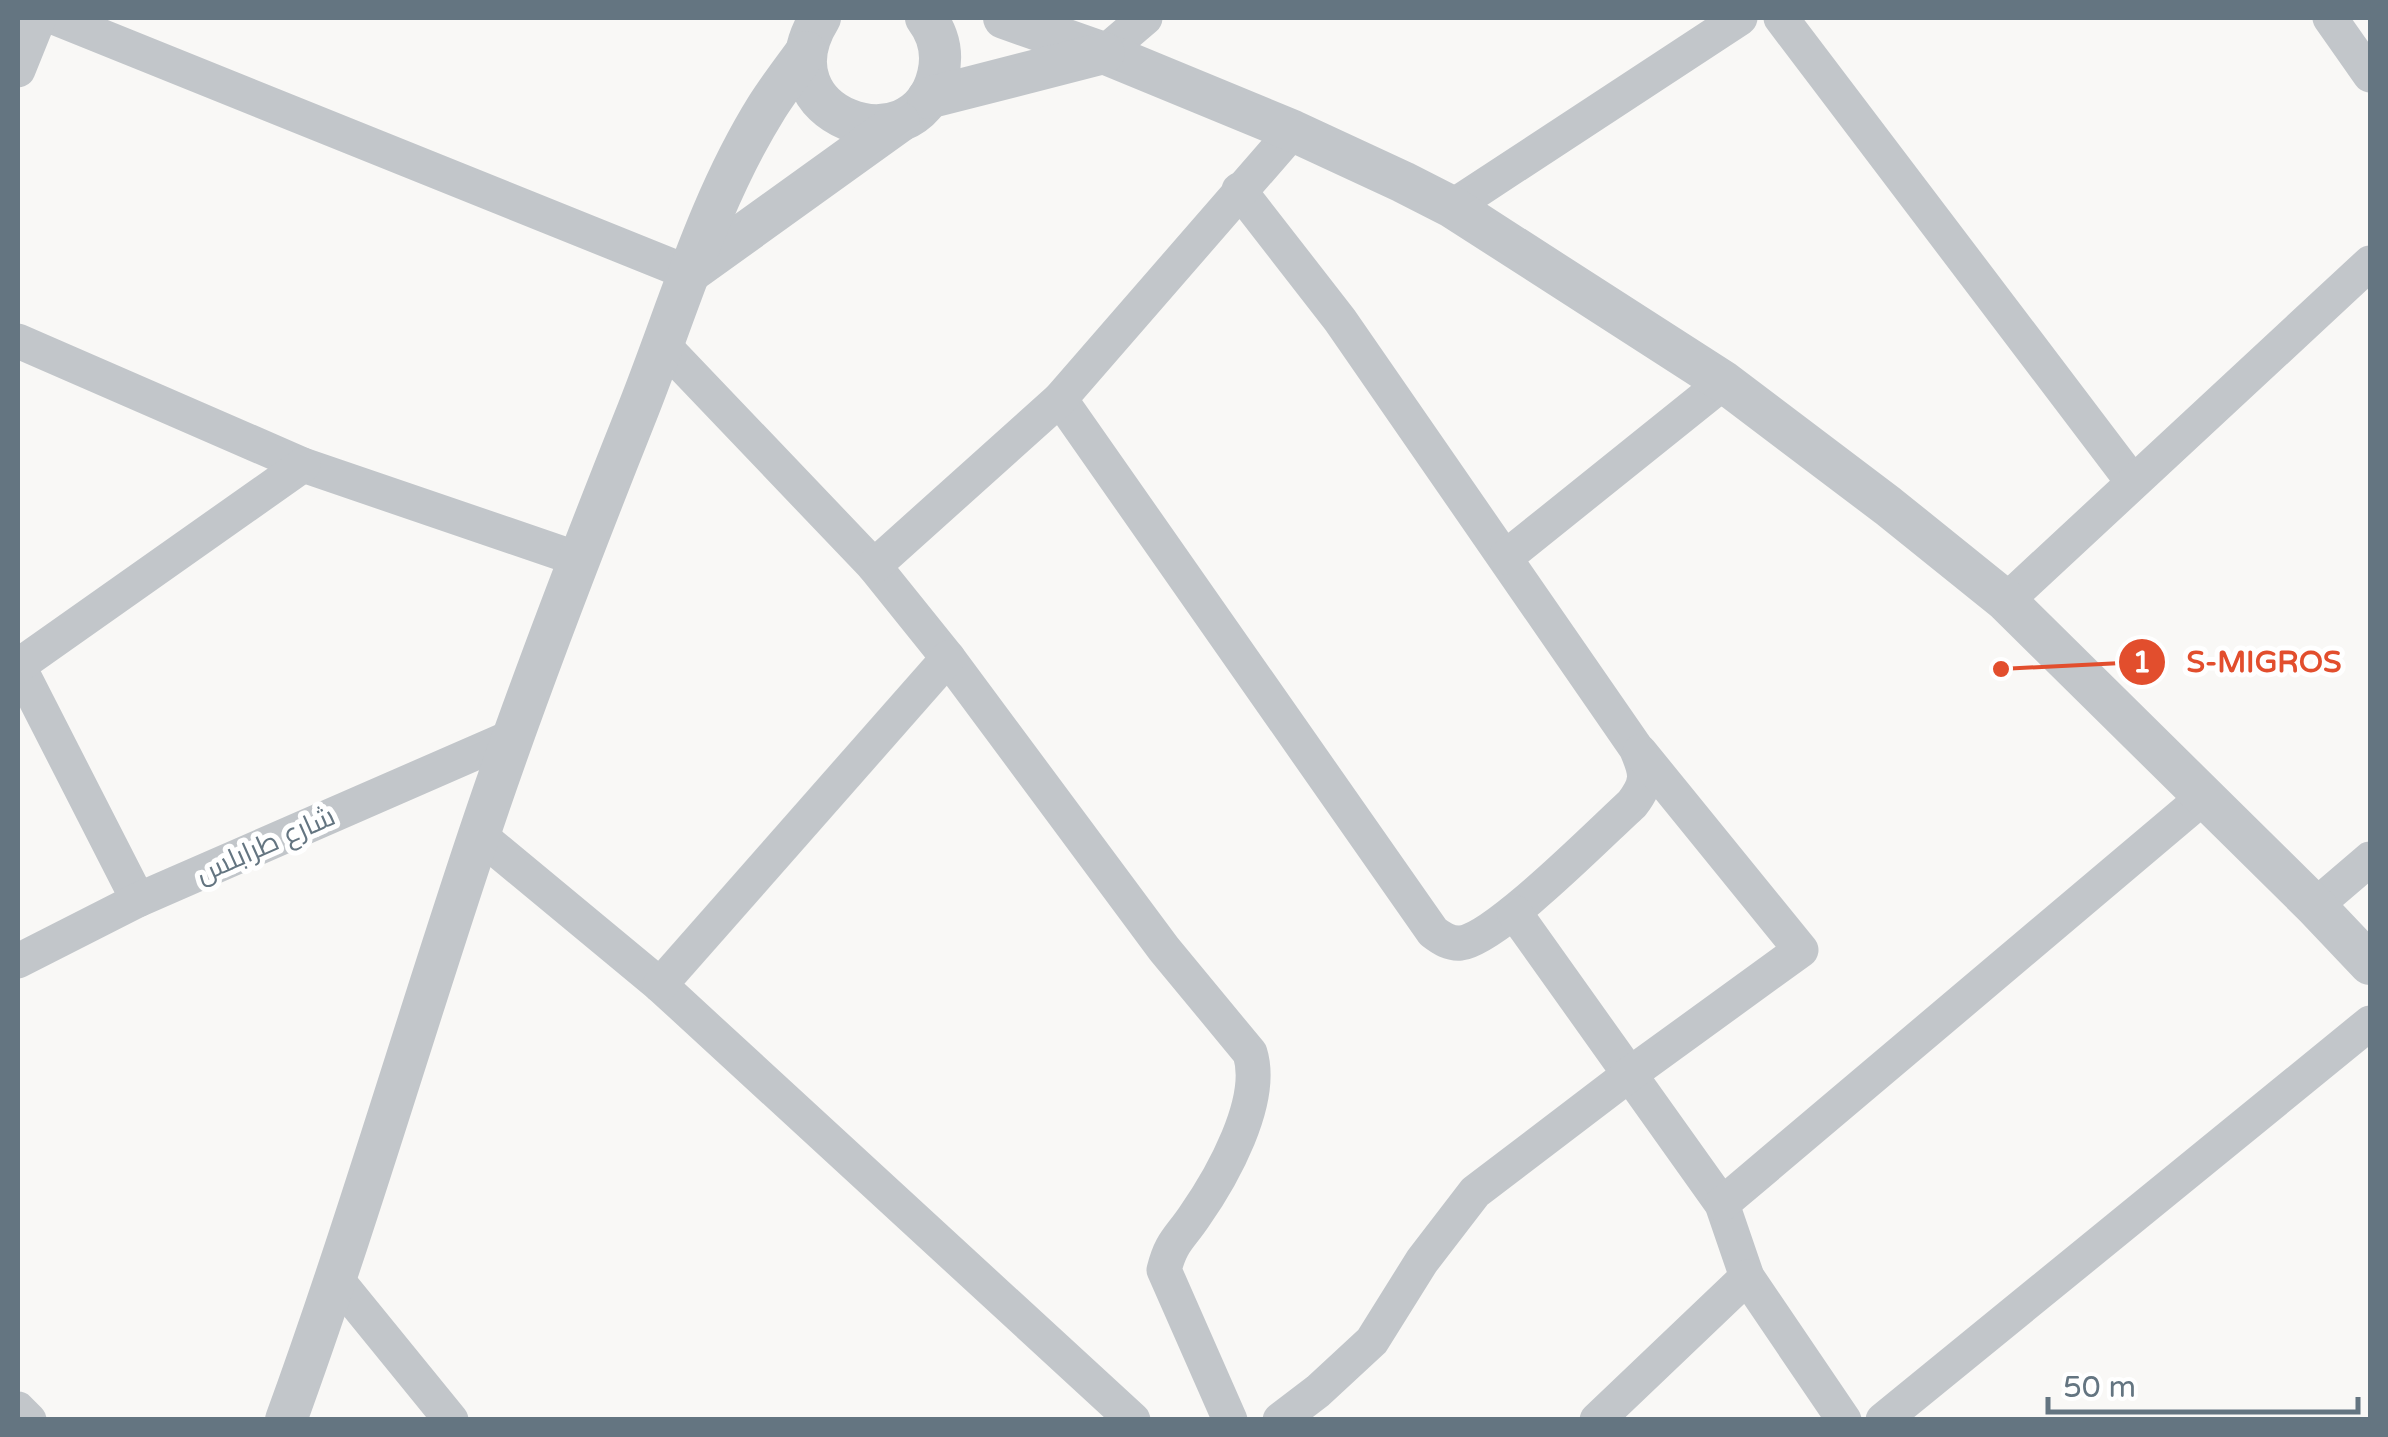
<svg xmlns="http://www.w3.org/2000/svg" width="2388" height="1437" font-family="'Varela Round',Cairo,sans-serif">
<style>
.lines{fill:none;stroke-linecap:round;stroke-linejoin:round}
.minor{stroke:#c2c6ca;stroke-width:35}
.tertiary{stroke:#c2c6ca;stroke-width:42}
.labels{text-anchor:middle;stroke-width:10;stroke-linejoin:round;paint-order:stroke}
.street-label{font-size:28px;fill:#647581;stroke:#fff}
.leader{fill:none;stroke:#e24e2d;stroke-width:4}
.callout-dot{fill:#e24e2d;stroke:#fff;stroke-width:4}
.mark-label{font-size:30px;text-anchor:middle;font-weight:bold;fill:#fff}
.callout-label{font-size:30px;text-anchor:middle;font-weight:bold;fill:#e24e2d;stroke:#fff;stroke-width:10;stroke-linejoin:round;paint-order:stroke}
</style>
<rect width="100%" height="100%" fill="#f9f8f6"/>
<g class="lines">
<g class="minor">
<path d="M 56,18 L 689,273"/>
<path d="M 1781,18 L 2132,481"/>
<path d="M 2330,18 L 2370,75"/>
<path d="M 1104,53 L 1145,18"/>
<path d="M 18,70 L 39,18"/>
<path d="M 1452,207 L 1740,18"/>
<path d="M 18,341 L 303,465 L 578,559"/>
<path d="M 664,346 L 874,566 L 948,658 L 1164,949 L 1250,1053 C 1265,1101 1222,1177 1194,1217 C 1179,1239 1171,1242 1164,1270 L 1230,1420"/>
<path d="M 1060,399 L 1433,932 C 1442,939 1450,944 1461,943 C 1497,938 1600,833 1632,804 C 1649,782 1647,773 1636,748 L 1340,320 L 1239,190"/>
<path d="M 1506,557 L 1724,382"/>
<path d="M 874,566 L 1060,399 L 1293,131"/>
<path d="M 2006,601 L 2370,263"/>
<path d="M 18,665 L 138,900"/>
<path d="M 18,666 L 303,465"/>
<path d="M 479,835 L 660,985 L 1133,1420"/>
<path d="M 2315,906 L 2370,859"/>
<path d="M 1514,912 L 1722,1204 L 1747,1277 L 1844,1420"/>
<path d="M 18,961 L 138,900 L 516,735"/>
<path d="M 660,985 L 948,658"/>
<path d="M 1722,1204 L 2205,796"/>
<path d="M 337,1280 L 451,1420"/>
<path d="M 18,1409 L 29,1420"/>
<path d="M 1280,1420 L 1318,1391 L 1372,1341 L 1422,1261 L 1475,1192 L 1630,1074 L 1801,950 L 1640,752"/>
<path d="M 1597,1420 L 1747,1277"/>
<path d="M 1883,1420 L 2370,1023"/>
</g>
<g class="tertiary">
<path d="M 820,18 C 759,116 915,171 938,75 C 943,54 939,35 926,18"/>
<path d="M 1004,18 L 1104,53 L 1293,131 L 1403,182 L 1452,207 L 1724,382 L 1888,506 L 2006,601 L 2315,906 L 2370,964"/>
<path d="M 928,98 L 1104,53"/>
<path d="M 689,273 L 899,122"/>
<path d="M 286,1420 C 356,1228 413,1032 478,838 C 525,697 579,558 634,420 C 676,316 707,203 767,107 C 779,88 793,70 806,52"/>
</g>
</g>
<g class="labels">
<g class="street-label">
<text transform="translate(265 844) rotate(-24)" y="10">شارع طرابلس</text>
</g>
</g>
<path class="leader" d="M2001 669L2142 662"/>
<g class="callout-dot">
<circle cx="2001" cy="669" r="10"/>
<circle cx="2142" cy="662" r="25"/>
</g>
<g class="mark-label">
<text x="2142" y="672">1</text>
</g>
<g class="callout-label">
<text x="2264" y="672">S-MIGROS</text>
</g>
<rect width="2388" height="1437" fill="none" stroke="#647581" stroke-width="40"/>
<path d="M2048 1397v15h310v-15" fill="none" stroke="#647581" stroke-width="5"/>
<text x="2063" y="1397" font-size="30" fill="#647581" stroke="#ffffff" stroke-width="8" paint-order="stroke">50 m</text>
</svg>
